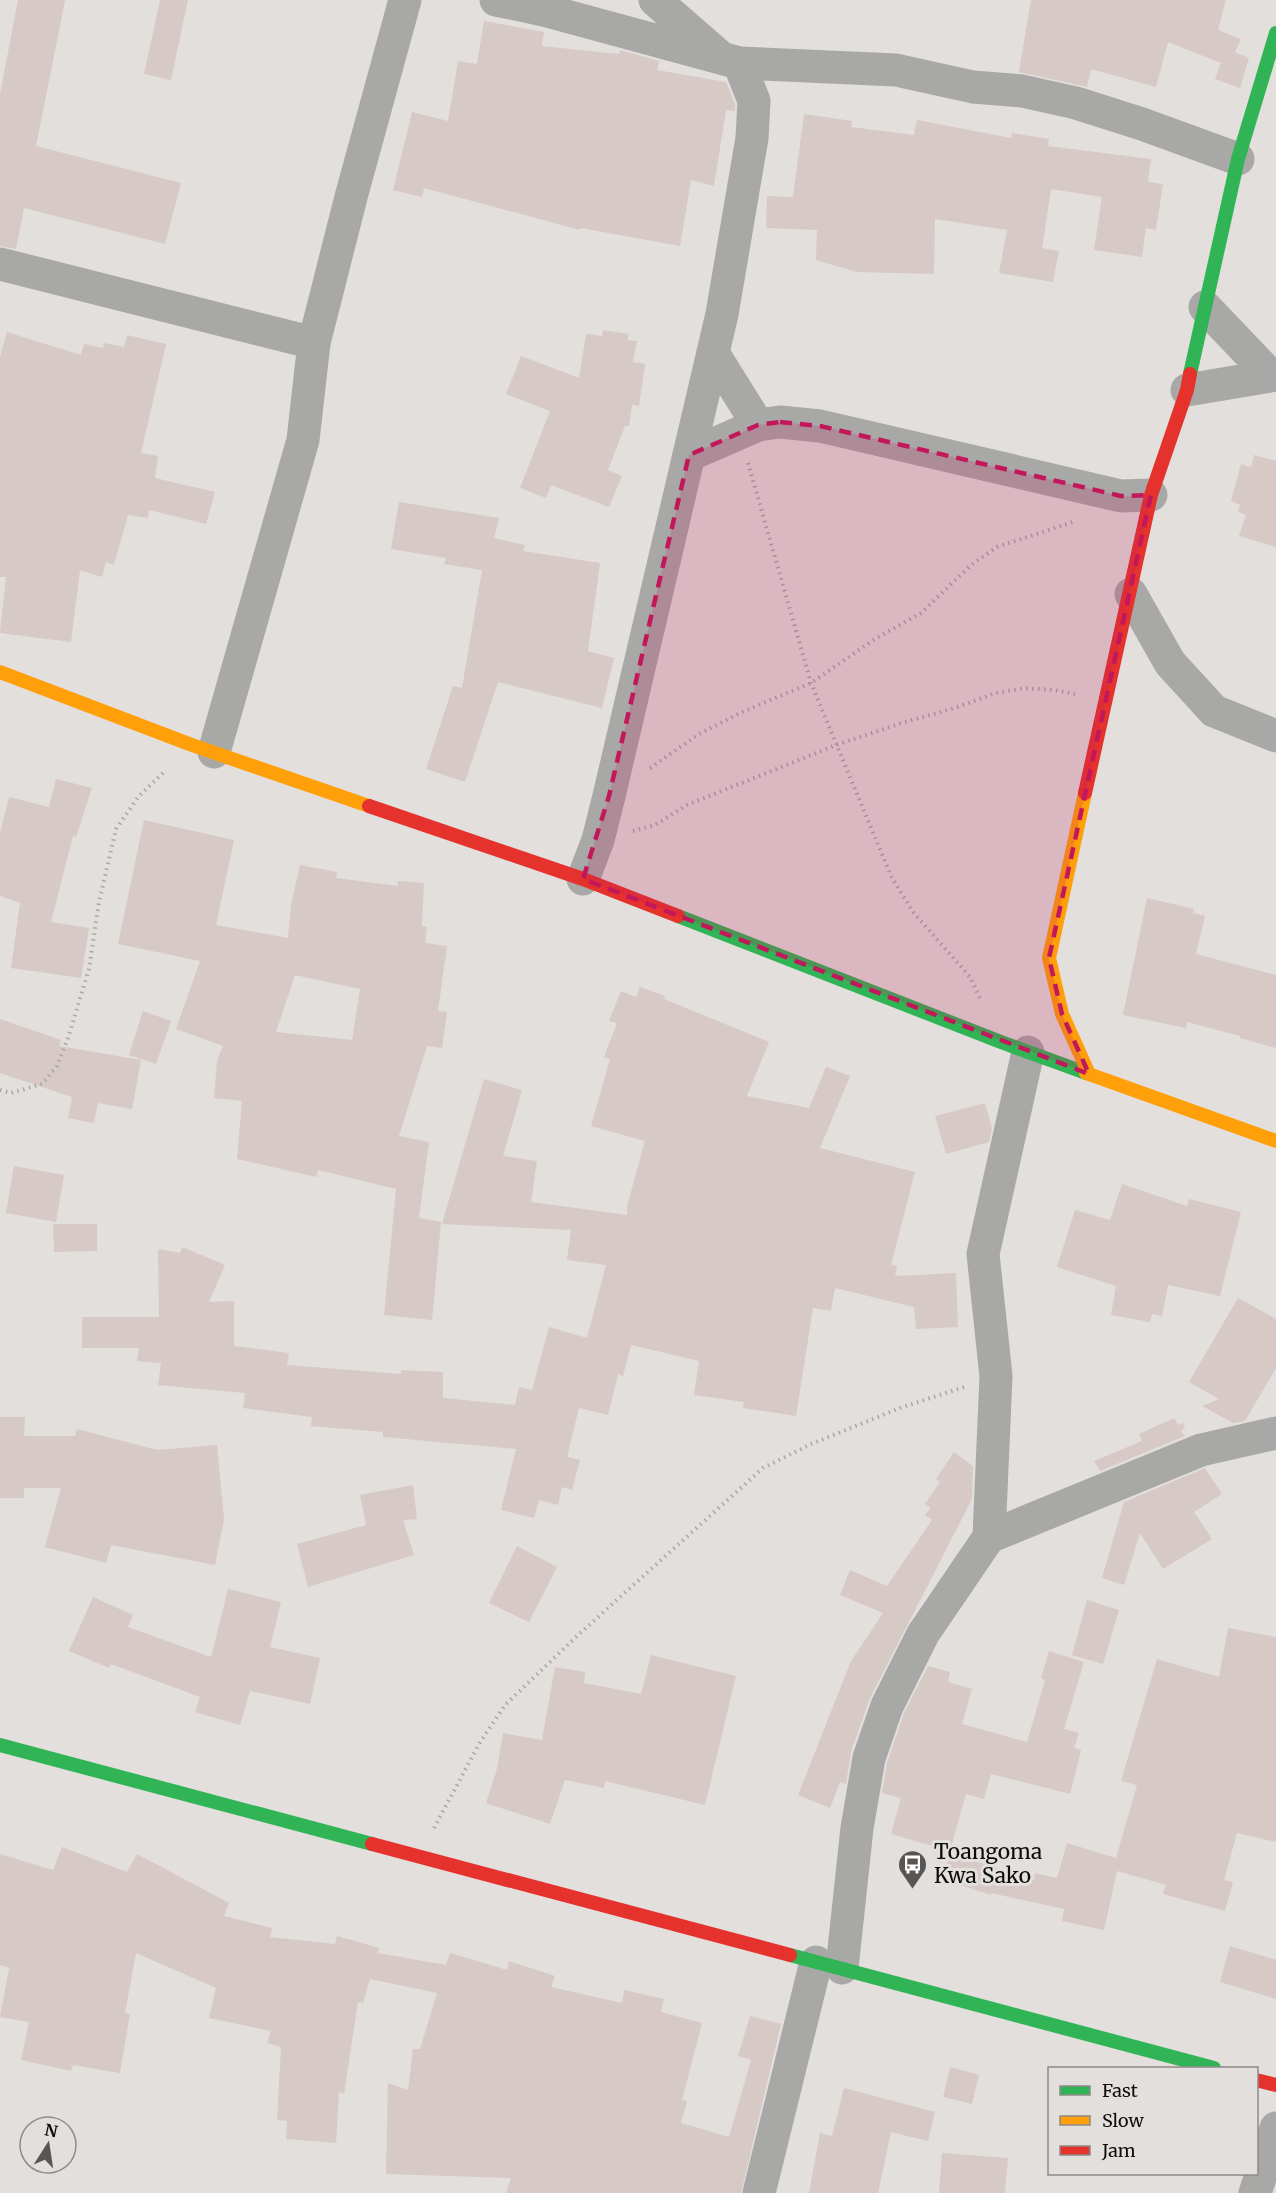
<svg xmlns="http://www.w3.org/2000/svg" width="1276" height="2193" font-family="Merriweather,serif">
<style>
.building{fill:#d7c9c6;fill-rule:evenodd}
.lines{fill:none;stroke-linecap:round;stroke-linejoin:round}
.path{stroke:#a9a8a7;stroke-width:4;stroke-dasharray:1.5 4.5;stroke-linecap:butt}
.street{stroke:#a8a8a7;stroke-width:33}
.fast{stroke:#30b455;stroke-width:14}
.slow{stroke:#ff9f0a;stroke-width:14}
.jam{stroke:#e5322d;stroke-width:14}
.marked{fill:#c2185b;fill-opacity:0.2;stroke:#c2185b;stroke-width:4.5;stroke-dasharray:12 8;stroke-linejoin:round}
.labels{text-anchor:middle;stroke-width:6;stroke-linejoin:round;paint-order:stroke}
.poi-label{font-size:21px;fill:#0e0d0c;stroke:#e3dfdc;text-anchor:start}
</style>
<rect width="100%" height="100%" fill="#e2dfdd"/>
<g class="building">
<path d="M 18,0 L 65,0 L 36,146 L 181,183 L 165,244 L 24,208 L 16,249 L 0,246 L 0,94 Z"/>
<path d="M 160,0 L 188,0 L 171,80 L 144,74 Z"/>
<path d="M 1031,0 L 1226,0 L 1218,30 L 1241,39 L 1235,52 L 1249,58 L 1240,88 L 1215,79 L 1221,63 L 1168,42 L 1156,87 L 1091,69 L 1087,87 L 1019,72 Z"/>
<path d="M 484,21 L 544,32 L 542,46 L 619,54 L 620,50 L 659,61 L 657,70 L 726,82 L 735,104 L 735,111 L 726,110 L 714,186 L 691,180 L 680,246 L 581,228 L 580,230 L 424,188 L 422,197 L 393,190 L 412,112 L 448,121 L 458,61 L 477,64 Z"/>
<path d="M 804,114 L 852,121 L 851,127 L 914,135 L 917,120 L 1011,138 L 1012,133 L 1049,139 L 1048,146 L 1151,159 L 1148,182 L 1163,184 L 1156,230 L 1146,228 L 1142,257 L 1094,250 L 1102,197 L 1051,189 L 1042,248 L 1059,251 L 1053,282 L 999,273 L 1007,230 L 935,219 L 934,274 L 857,272 L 816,260 L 817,230 L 766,228 L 767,196 L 793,197 Z"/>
<path d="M 603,330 L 629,334 L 627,340 L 637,341 L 633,362 L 645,364 L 639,406 L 632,405 L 629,426 L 625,426 L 608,470 L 622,476 L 609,507 L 551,485 L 546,498 L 520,488 L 550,411 L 506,394 L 521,356 L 579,378 L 586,334 L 602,336 Z"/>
<path d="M 7,332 L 81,355 L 84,344 L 103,348 L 104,343 L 124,347 L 127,335 L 166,344 L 141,453 L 158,456 L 155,478 L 215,492 L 206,524 L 149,510 L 148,518 L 128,515 L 114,565 L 106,562 L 102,577 L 80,570 L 71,642 L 0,633 L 6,577 L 0,577 L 0,357 Z"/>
<path d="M 1254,455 L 1276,461 L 1276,547 L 1239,536 L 1246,515 L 1238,512 L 1240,505 L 1231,501 L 1241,464 L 1251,467 Z"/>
<path d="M 399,502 L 499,518 L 494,538 L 525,545 L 523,551 L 600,563 L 588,651 L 614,658 L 602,708 L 498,682 L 465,782 L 426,769 L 453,686 L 462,688 L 482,570 L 444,564 L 446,558 L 391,549 Z"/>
<path d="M 56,779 L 92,788 L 76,837 L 73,836 L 51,922 L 89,928 L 81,978 L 11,968 L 20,903 L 0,896 L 0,833 L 9,797 L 49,807 Z"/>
<path d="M 144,820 L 234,840 L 216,925 L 288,938 L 291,905 L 300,865 L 337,872 L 336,878 L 398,886 L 398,881 L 424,883 L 422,926 L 427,927 L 425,943 L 447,946 L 438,1011 L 447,1012 L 442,1048 L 427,1046 L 399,1136 L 429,1142 L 419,1218 L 441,1222 L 432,1320 L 384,1315 L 396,1189 L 318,1170 L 316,1177 L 237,1159 L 242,1101 L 214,1098 L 217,1061 L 223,1046 L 176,1029 L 200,961 L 118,944 ZM 295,975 L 360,989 L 352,1040 L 276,1032 Z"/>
<path d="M 1147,898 L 1194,909 L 1193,913 L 1205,916 L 1196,954 L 1276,975 L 1276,1048 L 1240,1038 L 1240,1036 L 1187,1022 L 1186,1028 L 1123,1015 Z"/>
<path d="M 640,987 L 665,996 L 664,999 L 769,1042 L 747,1096 L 809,1108 L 826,1067 L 850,1076 L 820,1148 L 915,1172 L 891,1265 L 897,1266 L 895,1276 L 956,1273 L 958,1327 L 916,1329 L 914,1307 L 835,1288 L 831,1311 L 813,1308 L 796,1416 L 743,1408 L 744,1402 L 694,1395 L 699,1361 L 631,1345 L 623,1376 L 618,1374 L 608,1415 L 579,1408 L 567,1457 L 580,1460 L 572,1490 L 562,1487 L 558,1505 L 539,1500 L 534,1518 L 501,1510 L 516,1449 L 383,1437 L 383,1432 L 311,1426 L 312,1417 L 243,1408 L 245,1393 L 158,1385 L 161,1363 L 137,1361 L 139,1348 L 82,1348 L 82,1317 L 159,1317 L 158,1249 L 180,1253 L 182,1247 L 225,1265 L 209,1302 L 234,1301 L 234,1346 L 289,1353 L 287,1365 L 401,1374 L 401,1370 L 443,1372 L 443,1398 L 515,1405 L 519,1387 L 532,1390 L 549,1327 L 587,1338 L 606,1265 L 567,1260 L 571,1230 L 442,1224 L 484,1079 L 522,1090 L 503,1156 L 537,1161 L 531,1202 L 627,1215 L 627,1206 L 645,1141 L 591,1126 L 610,1059 L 604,1057 L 617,1023 L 609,1021 L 621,991 L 636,997 Z"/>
<path d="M 143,1011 L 171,1021 L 156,1064 L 129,1055 Z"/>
<path d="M 0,1019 L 61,1040 L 59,1046 L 141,1060 L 132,1109 L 98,1103 L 94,1123 L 68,1118 L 72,1097 L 0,1073 Z"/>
<path d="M 985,1103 L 992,1128 L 989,1142 L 946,1154 L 935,1116 Z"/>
<path d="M 14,1166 L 64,1175 L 56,1222 L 6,1213 Z"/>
<path d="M 1122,1184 L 1187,1206 L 1189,1199 L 1241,1212 L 1220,1296 L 1168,1285 L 1162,1316 L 1152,1314 L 1150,1322 L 1111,1315 L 1116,1286 L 1057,1267 L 1075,1210 L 1110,1220 Z"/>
<path d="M 53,1224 L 97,1224 L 97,1251 L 54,1252 Z"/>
<path d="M 1238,1298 L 1276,1319 L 1276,1368 L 1245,1421 L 1233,1423 L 1202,1406 L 1219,1399 L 1189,1382 Z"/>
<path d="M 0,1417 L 25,1417 L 24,1436 L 75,1436 L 77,1429 L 157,1450 L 217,1445 L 224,1519 L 215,1565 L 111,1545 L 106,1563 L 45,1547 L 61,1488 L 24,1488 L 24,1498 L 0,1498 Z"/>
<path d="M 1174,1418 L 1178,1425 L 1183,1423 L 1185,1427 L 1181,1431 L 1185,1436 L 1100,1471 L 1094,1461 L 1142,1441 L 1139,1434 Z"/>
<path d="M 954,1452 L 973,1466 L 972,1499 L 870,1698 L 851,1752 L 846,1784 L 840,1782 L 830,1808 L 798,1795 L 851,1661 L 883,1613 L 840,1595 L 850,1570 L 887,1586 L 932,1520 L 925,1515 L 931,1508 L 925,1504 L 940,1482 L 936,1479 Z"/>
<path d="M 1205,1468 L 1222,1494 L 1194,1512 L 1212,1539 L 1163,1569 L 1140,1533 L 1124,1585 L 1102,1578 L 1124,1502 Z"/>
<path d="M 413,1485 L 417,1519 L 403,1520 L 414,1555 L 308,1587 L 297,1544 L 366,1525 L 360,1495 Z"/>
<path d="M 517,1546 L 557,1567 L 529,1622 L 489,1603 Z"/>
<path d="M 228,1589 L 281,1602 L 270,1647 L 320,1658 L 310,1704 L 250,1691 L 240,1725 L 195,1712 L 200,1697 L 111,1664 L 109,1668 L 69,1651 L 93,1597 L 133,1615 L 128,1627 L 211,1657 Z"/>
<path d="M 1087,1600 L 1119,1610 L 1103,1664 L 1072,1655 Z"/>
<path d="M 1228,1628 L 1276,1637 L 1276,1842 L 1237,1833 L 1224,1880 L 1233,1882 L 1225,1911 L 1163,1894 L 1166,1885 L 1117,1871 L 1104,1930 L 1062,1921 L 1064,1909 L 991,1893 L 991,1895 L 942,1879 L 951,1853 L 1034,1880 L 1035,1873 L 1057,1878 L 1067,1843 L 1116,1858 L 1137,1785 L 1121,1781 L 1157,1659 L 1219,1677 Z"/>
<path d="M 1049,1651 L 1084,1662 L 1064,1729 L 1079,1733 L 1074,1748 L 1081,1750 L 1070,1794 L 991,1774 L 984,1799 L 966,1794 L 950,1851 L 891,1834 L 901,1798 L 882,1793 L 887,1763 L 904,1713 L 928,1666 L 950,1672 L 948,1682 L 972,1689 L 962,1724 L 1027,1742 L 1045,1680 L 1041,1678 Z"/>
<path d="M 651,1655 L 736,1676 L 705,1805 L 605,1781 L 604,1788 L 565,1780 L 550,1824 L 486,1803 L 497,1769 L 503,1733 L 542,1740 L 555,1667 L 585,1672 L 584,1683 L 641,1694 Z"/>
<path d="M 62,1847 L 127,1872 L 137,1854 L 229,1903 L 224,1916 L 272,1928 L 270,1937 L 335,1944 L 337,1936 L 379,1948 L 378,1953 L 446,1965 L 450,1953 L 507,1970 L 509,1961 L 555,1976 L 551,1987 L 622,2003 L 624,1990 L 664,1999 L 661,2012 L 702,2023 L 682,2100 L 687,2101 L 681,2123 L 729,2137 L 751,2060 L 738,2056 L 750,2016 L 781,2024 L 741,2193 L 506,2193 L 511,2178 L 386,2174 L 388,2083 L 408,2090 L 413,2049 L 420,2049 L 437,1993 L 370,1979 L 363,2003 L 358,2002 L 344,2094 L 339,2092 L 336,2143 L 286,2139 L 287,2121 L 277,2120 L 281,2047 L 267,2043 L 271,2031 L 209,2018 L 216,1988 L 136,1953 L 125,2013 L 130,2014 L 120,2073 L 73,2065 L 71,2071 L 21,2060 L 29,2022 L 0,2017 L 9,1968 L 0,1965 L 0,1854 L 53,1870 Z"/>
<path d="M 1230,1946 L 1276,1960 L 1276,1999 L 1220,1982 Z"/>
<path d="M 950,2067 L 979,2075 L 972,2104 L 943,2097 Z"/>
<path d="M 844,2088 L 935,2112 L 928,2141 L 891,2132 L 878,2193 L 809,2193 L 820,2133 L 832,2136 Z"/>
<path d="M 942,2153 L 1008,2158 L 1005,2193 L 939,2193 Z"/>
</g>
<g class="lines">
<g class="path">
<path d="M 748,463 L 811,683 L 891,876 L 913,912 L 970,977 L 980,998"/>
<path d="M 650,768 L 699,734 L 742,712 L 811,683 L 875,639 L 921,613 L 970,566 L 997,547 L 1076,521"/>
<path d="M 633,831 L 655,825 L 687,805 L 836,745 L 905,722 L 955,708 L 996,693 L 1024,688 L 1054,690 L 1075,694"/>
<path d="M 0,1090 L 11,1093 L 42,1084 L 57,1066 L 68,1038 L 89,969 L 99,902 L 116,829 L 139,796 L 166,770"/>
<path d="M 434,1828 L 479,1744 L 505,1705 L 577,1636 L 763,1468 L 811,1444 L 900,1408 L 964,1387"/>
</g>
<g class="street">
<path d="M 496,0 L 544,10 L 739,63 L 896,70 L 973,87 L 1022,91 L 1076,103 L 1142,124 L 1238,159"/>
<path d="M 655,0 L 717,54"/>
<path d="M 0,264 L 314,343"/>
<path d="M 1205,307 L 1270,375"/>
<path d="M 713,353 L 758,425"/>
<path d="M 1187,390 L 1276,375"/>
<path d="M 689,455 L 758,425 L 780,422 L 820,426 L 1121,496 L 1151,495"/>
<path d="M 1131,594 L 1170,663 L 1214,711 L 1276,736"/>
<path d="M 214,752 L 303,440 L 314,343 L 351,197 L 405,0"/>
<path d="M 583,879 L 598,840 L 609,796 L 722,314 L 752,138 L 754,101 L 739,63"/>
<path d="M 989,1537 L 1201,1450 L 1276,1433"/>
<path d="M 842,1968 L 857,1828 L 869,1758 L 887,1706 L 923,1634 L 989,1537 L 996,1376 L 983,1254 L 1028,1052"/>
<path d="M 759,2193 L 816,1962"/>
<path d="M 1255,2193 L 1276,2128"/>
</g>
<g class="fast">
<path d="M 1190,374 L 1238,159 L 1276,33"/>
<path d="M 678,916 L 1001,1042 L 1086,1073"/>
<path d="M 0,1745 L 372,1844"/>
<path d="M 790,1955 L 1214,2068"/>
</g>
<g class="slow">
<path d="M 0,672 L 192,745 L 369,806"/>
<path d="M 1085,793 L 1049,958 L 1062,1014 L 1089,1074"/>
<path d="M 1086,1073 L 1276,1141"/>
</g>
<g class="jam">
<path d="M 1085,793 L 1151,495 L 1187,390 L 1190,374"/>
<path d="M 369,806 L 583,879 L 678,916"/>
<path d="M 372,1844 L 790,1955"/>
<path d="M 1256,2080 L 1276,2085"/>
</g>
</g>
<path class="marked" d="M 780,422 L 820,426 L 1121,496 L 1151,495 L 1049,958 L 1062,1014 L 1089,1074 L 583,879 L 609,796 L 689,455 L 758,425 Z"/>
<defs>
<symbol id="bus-pin" viewBox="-11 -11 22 30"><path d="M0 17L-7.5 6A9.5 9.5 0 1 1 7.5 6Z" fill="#585655" stroke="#e3dfdc"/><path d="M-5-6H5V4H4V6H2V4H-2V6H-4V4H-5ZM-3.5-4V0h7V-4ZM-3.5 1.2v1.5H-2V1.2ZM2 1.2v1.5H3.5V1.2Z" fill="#fff"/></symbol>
</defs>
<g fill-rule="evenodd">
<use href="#bus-pin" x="896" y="1848" width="33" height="45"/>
</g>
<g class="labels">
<g class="poi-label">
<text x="934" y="1859">Toangoma<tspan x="934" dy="24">Kwa Sako</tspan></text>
</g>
</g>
<rect x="1048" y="2067" width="210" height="108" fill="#e3dfdc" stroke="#8e8b89" stroke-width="1.5"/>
<rect x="1060" y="2086" width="30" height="9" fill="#30b455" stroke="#8e8b89" stroke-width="1.5"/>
<text x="1102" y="2097" font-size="18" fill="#0e0d0c">Fast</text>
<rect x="1060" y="2116" width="30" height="9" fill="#ff9f0a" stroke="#8e8b89" stroke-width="1.5"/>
<text x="1102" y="2127" font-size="18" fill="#0e0d0c">Slow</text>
<rect x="1060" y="2146" width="30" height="9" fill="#e5322d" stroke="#8e8b89" stroke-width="1.5"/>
<text x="1102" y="2157" font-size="18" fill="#0e0d0c">Jam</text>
<g transform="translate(48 2145) rotate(12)"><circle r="28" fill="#e3dfdc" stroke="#8e8b89" stroke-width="1.5"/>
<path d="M0-4.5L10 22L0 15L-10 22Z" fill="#585655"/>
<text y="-9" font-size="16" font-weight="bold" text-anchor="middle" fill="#0e0d0c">N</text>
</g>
</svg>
